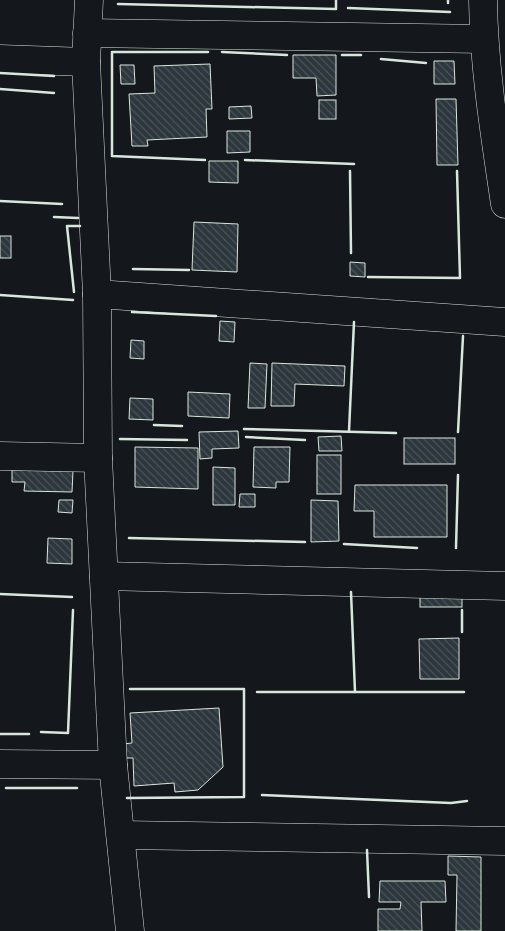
<svg xmlns="http://www.w3.org/2000/svg" width="505" height="931" font-family="Roboto,sans-serif">
<style>
.building{fill:url(#building-back-hatch);stroke:#d8e6dc}
.lines{fill:none;stroke-linecap:round;stroke-linejoin:round}
.minor-casing{stroke:#d8e6dc;stroke-width:29}
.minor{stroke:#14181c;stroke-width:28}
.wall{stroke:#d8e6dc;stroke-width:2.5}
</style>
<defs>
<pattern id="building-back-hatch" width="6" height="6" patternUnits="userSpaceOnUse" patternTransform="scale(1.25)"><rect width="6" height="6" fill="#2c363c"/><path d="M-1 5l2 2M0 0l6 6M5-1l2 2" fill="none" stroke="#4a5358"/></pattern>
</defs>
<rect width="100%" height="100%" fill="#14181c"/>
<g class="building">
<path d="M 293,55 L 336,55 L 336,95 L 317,96 L 316,78 L 293,78 Z"/>
<path d="M 434,61 L 454,61 L 455,84 L 434,84 Z"/>
<path d="M 210,64 L 212,109 L 206,109 L 207,137 L 147,140 L 148,146 L 132,146 L 129,94 L 155,93 L 154,66 Z"/>
<path d="M 120,65 L 134,65 L 135,84 L 121,84 Z"/>
<path d="M 436,99 L 456,99 L 458,165 L 437,165 Z"/>
<rect x="319" y="100" width="17" height="19"/>
<path d="M 251,106 L 252,118 L 229,119 L 229,107 Z"/>
<path d="M 227,131 L 250,131 L 250,152 L 227,153 Z"/>
<path d="M 209,161 L 238,161 L 238,183 L 209,182 Z"/>
<path d="M 194,222 L 238,224 L 237,272 L 192,270 Z"/>
<rect x="0" y="236" width="11" height="22"/>
<path d="M 350,262 L 365,263 L 365,277 L 350,276 Z"/>
<path d="M 220,321 L 235,322 L 234,342 L 219,341 Z"/>
<path d="M 131,340 L 144,341 L 144,359 L 130,358 Z"/>
<path d="M 250,363 L 267,364 L 265,408 L 248,408 Z"/>
<path d="M 272,363 L 345,366 L 344,386 L 295,384 L 294,406 L 271,406 Z"/>
<path d="M 188,392 L 230,394 L 229,418 L 188,416 Z"/>
<path d="M 130,398 L 153,399 L 153,420 L 129,419 Z"/>
<path d="M 238,431 L 239,448 L 212,449 L 212,458 L 200,459 L 199,432 Z"/>
<path d="M 341,436 L 342,451 L 319,451 L 318,437 Z"/>
<rect x="404" y="438" width="51" height="26"/>
<path d="M 135,447 L 198,448 L 198,489 L 135,487 Z"/>
<path d="M 254,447 L 290,447 L 289,482 L 276,482 L 276,488 L 253,487 Z"/>
<rect x="317" y="455" width="24" height="39"/>
<path d="M 213,467 L 235,468 L 235,505 L 213,505 Z"/>
<path d="M 12,470 L 73,471 L 72,492 L 24,491 L 25,482 L 12,482 Z"/>
<path d="M 355,485 L 447,485 L 447,537 L 374,537 L 374,511 L 354,511 Z"/>
<path d="M 240,494 L 255,494 L 255,507 L 239,507 Z"/>
<path d="M 59,500 L 73,500 L 72,513 L 58,512 Z"/>
<path d="M 311,500 L 338,501 L 339,541 L 311,542 Z"/>
<path d="M 48,538 L 72,539 L 72,564 L 47,563 Z"/>
<rect x="420" y="587" width="42" height="20"/>
<path d="M 459,638 L 459,679 L 420,679 L 419,639 Z"/>
<path d="M 219,708 L 223,767 L 198,790 L 175,792 L 174,783 L 134,786 L 133,758 L 124,758 L 123,744 L 132,743 L 130,713 Z"/>
<path d="M 448,856 L 481,857 L 481,931 L 456,931 L 457,875 L 448,875 Z"/>
<path d="M 380,881 L 445,881 L 446,902 L 421,902 L 422,931 L 378,931 L 378,909 L 400,909 L 401,902 L 379,902 Z"/>
</g>
<g class="lines">
<defs>
<g id="minor">
<path d="M 89,0 L 86,62 L 97,294 L 98,458 L 113,765 L 130,931"/>
<path d="M 483,0 C 484,69 495,136 505,204"/>
<path d="M 87,33 L 484,39"/>
<path d="M 0,59 L 86,62"/>
<path d="M 97,294 L 505,322"/>
<path d="M 0,456 L 98,458"/>
<path d="M 104,576 L 505,586"/>
<path d="M 0,764 L 113,765"/>
<path d="M 121,835 L 505,841"/>
</g>
</defs>
<use href="#minor" class="minor-casing"/>
<use href="#minor" class="minor"/>
<g class="wall">
<path d="M 448,0 L 448,3"/>
<path d="M 118,4 L 336,9 L 336,0"/>
<path d="M 348,8 L 450,12"/>
<path d="M 222,52 L 287,55"/>
<path d="M 342,55 L 361,55"/>
<path d="M 381,59 L 426,63"/>
<path d="M 0,73 L 54,76"/>
<path d="M 0,89 L 54,93"/>
<path d="M 205,160 L 112,156 L 112,52 L 208,52"/>
<path d="M 245,160 L 354,164"/>
<path d="M 350,171 L 351,253"/>
<path d="M 0,201 L 62,204"/>
<path d="M 54,217 L 78,218"/>
<path d="M 133,269 L 189,270"/>
<path d="M 368,277 L 460,278 L 457,171"/>
<path d="M 74,292 L 67,226 L 80,226"/>
<path d="M 0,295 L 73,300"/>
<path d="M 132,312 L 216,316"/>
<path d="M 154,425 L 182,426"/>
<path d="M 244,429 L 396,433"/>
<path d="M 349,431 L 354,322"/>
<path d="M 458,432 L 463,336"/>
<path d="M 246,437 L 305,440"/>
<path d="M 120,439 L 187,440"/>
<path d="M 129,538 L 305,542"/>
<path d="M 344,544 L 417,548"/>
<path d="M 456,548 L 458,475"/>
<path d="M 351,592 L 355,692"/>
<path d="M 0,594 L 72,597"/>
<path d="M 462,610 L 462,632"/>
<path d="M 257,692 L 464,692"/>
<path d="M 41,732 L 68,733 L 73,610"/>
<path d="M 0,734 L 29,734"/>
<path d="M 6,788 L 77,788"/>
<path d="M 262,795 L 451,803 L 467,801"/>
<path d="M 127,798 L 244,797 L 244,689 L 130,689"/>
<path d="M 367,850 L 369,897"/>
</g>
</g>
</svg>
